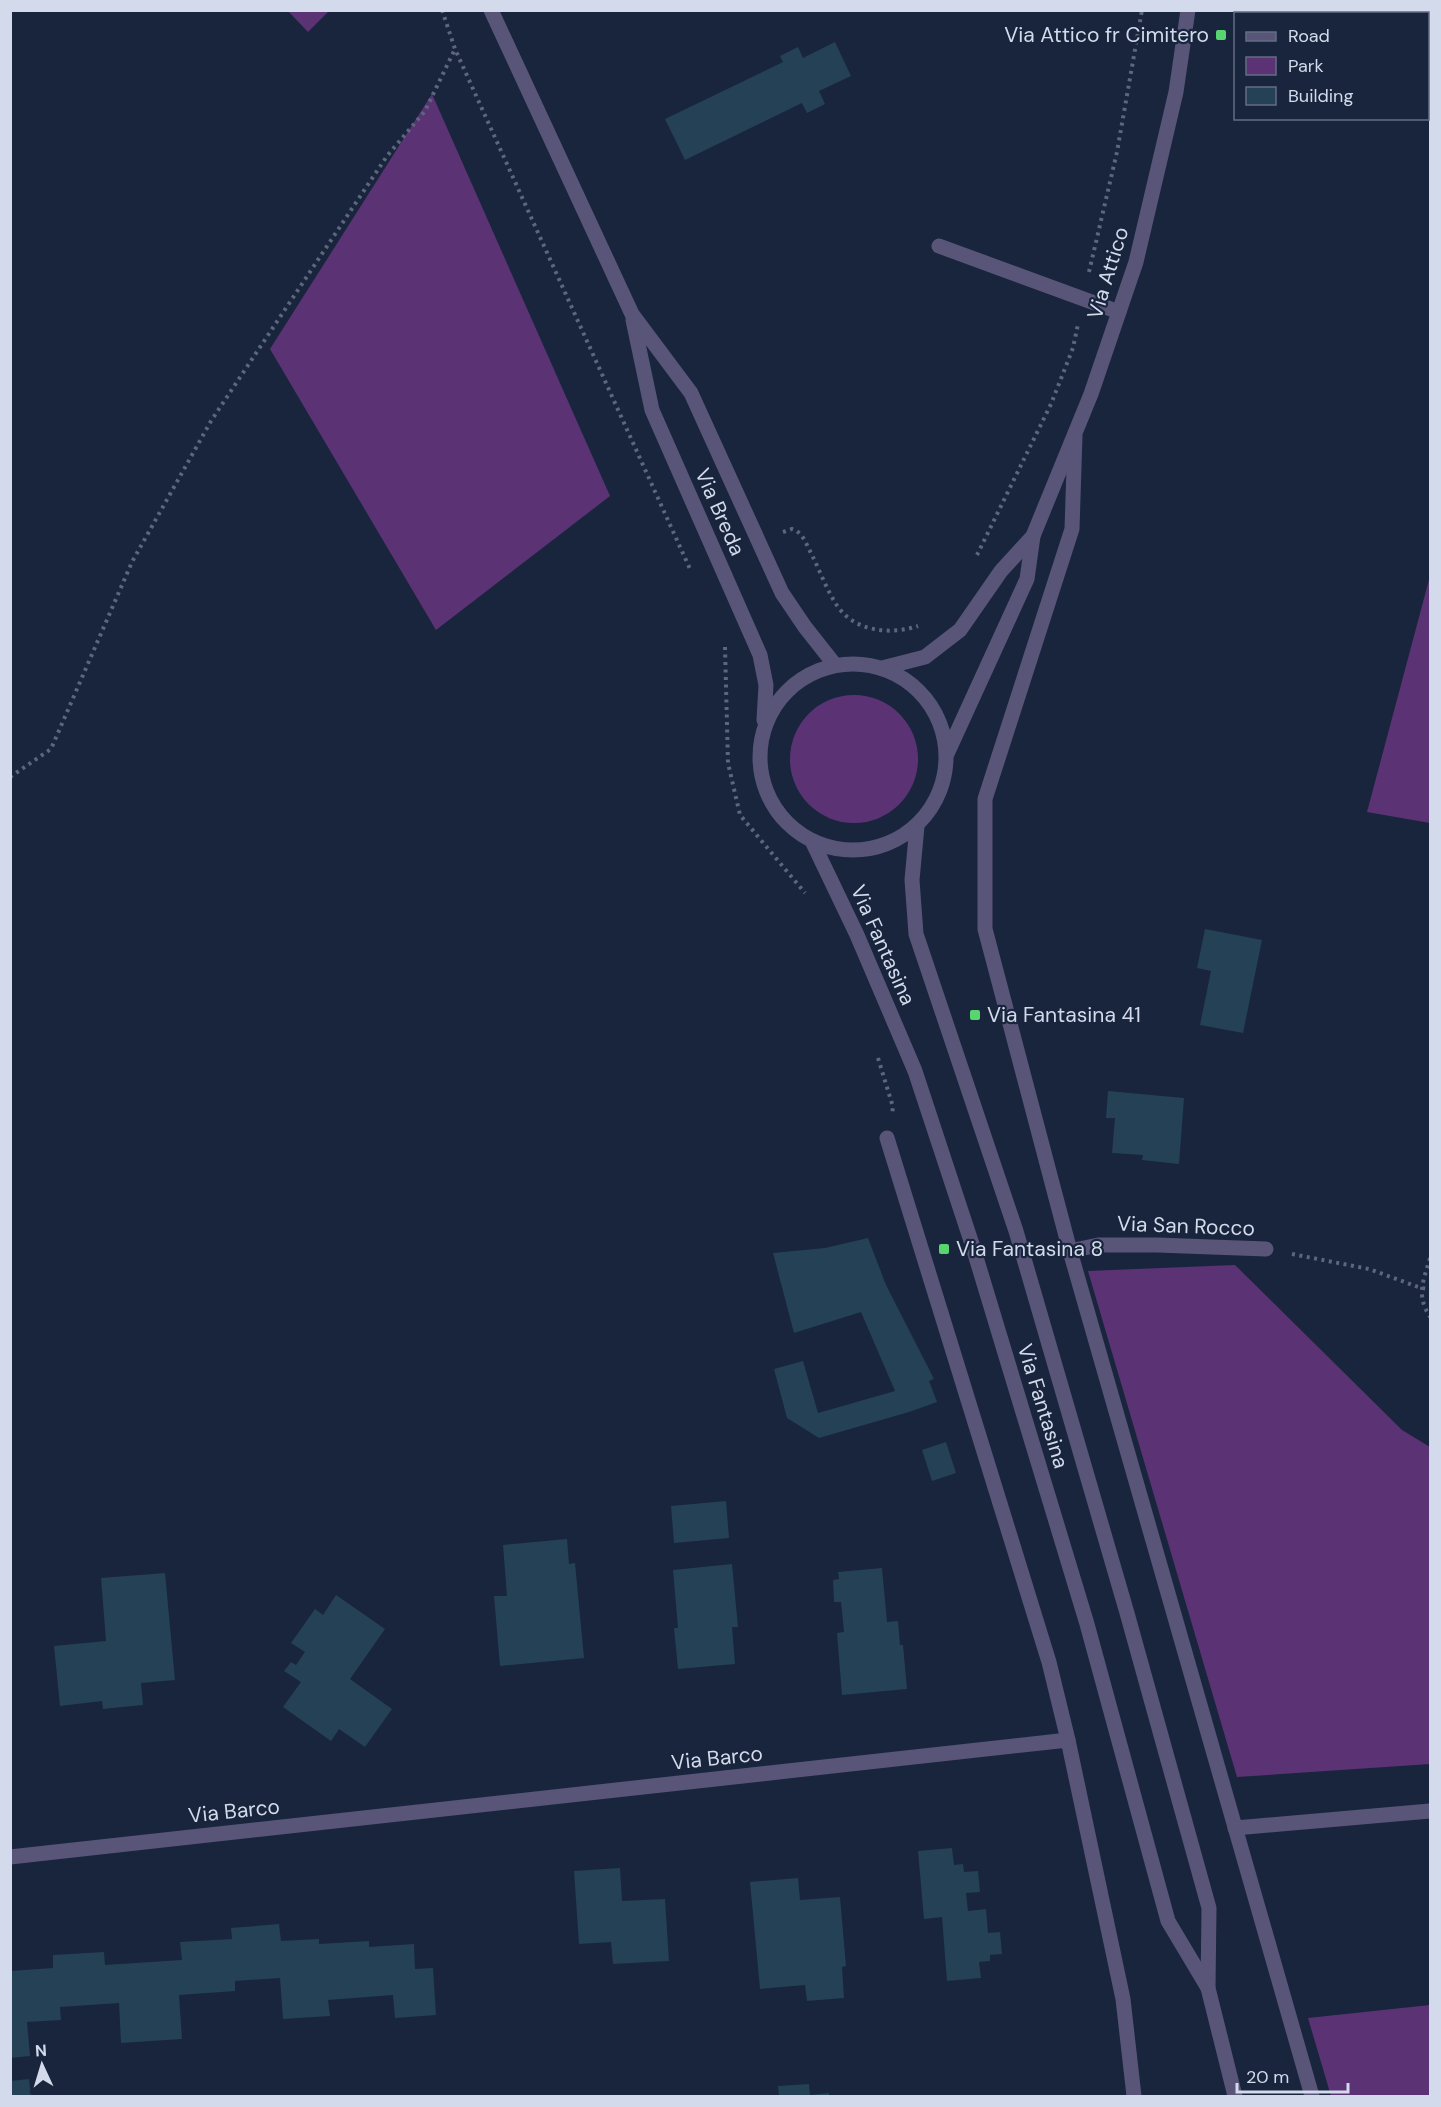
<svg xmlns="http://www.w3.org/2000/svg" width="1441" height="2107" font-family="'DM Sans',sans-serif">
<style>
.green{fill:#5b3375}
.building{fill:#244155}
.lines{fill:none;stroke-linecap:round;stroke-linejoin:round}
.path{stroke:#5c667c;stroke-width:4;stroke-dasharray:3 4.5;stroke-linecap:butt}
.service{stroke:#585579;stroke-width:15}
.minor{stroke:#585579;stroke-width:15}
.tertiary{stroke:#585579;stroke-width:15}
.poi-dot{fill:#59d56f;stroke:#19253d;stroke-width:2}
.labels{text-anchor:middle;stroke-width:4.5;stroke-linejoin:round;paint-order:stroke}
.poi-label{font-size:21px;fill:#d2daeb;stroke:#19253d;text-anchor:start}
.street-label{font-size:21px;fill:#d2daeb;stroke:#19253d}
</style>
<rect width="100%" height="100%" fill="#19253d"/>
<g class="green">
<path d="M 288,11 L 329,11 L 308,32 Z"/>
<path d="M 432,94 L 610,496 L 436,630 L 270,349 Z"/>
<path d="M 1430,576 L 1430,823 L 1367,812 Z"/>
<circle cx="854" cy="759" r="64"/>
<path d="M 1235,1265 L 1402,1430 L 1430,1447 L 1430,1764 L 1237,1777 L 1088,1271 Z"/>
<path d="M 1430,2005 L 1430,2096 L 1331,2096 L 1308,2018 Z"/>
</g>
<g class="building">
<path d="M 835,42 L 851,76 L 819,91 L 825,104 L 807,113 L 802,103 L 685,160 L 665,119 L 783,62 L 780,56 L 798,47 L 803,58 Z"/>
<path d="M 1205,929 L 1262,940 L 1243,1033 L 1200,1025 L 1211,971 L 1197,968 Z"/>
<path d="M 1108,1091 L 1184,1098 L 1179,1164 L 1142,1160 L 1143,1155 L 1112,1153 L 1115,1118 L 1106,1118 Z"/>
<path d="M 868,1238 L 886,1285 L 934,1379 L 929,1381 L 937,1402 L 909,1412 L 819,1438 L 787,1418 L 774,1369 L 803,1361 L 818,1413 L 895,1391 L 861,1312 L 794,1333 L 773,1253 L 825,1248 Z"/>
<path d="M 946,1442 L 956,1473 L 932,1481 L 922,1450 Z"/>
<path d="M 726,1501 L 729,1538 L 674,1543 L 671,1506 Z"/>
<path d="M 567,1539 L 569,1564 L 575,1563 L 584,1658 L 500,1666 L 494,1596 L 507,1596 L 503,1545 Z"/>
<path d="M 732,1564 L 738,1627 L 732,1627 L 735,1664 L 678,1669 L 674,1628 L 678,1628 L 673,1570 Z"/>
<path d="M 882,1568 L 887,1622 L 898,1621 L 900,1645 L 903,1645 L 907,1689 L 842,1695 L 837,1633 L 844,1632 L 841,1602 L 834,1602 L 833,1580 L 839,1579 L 838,1572 Z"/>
<path d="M 165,1573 L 175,1680 L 141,1683 L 143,1705 L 103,1709 L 102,1701 L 60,1706 L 54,1646 L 106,1641 L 101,1578 Z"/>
<path d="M 336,1595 L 385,1629 L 350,1679 L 392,1709 L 365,1747 L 339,1729 L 331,1741 L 283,1707 L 301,1682 L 284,1671 L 291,1662 L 296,1665 L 305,1652 L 291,1643 L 315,1609 L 323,1615 Z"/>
<path d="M 952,1848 L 954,1865 L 963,1864 L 964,1872 L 978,1871 L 980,1892 L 966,1893 L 968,1911 L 986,1909 L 988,1933 L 1000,1932 L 1002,1954 L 990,1955 L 990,1961 L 979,1962 L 981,1978 L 947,1981 L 942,1917 L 924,1919 L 918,1851 Z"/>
<path d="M 620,1868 L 622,1901 L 665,1899 L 669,1961 L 613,1964 L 611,1942 L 579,1944 L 574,1871 Z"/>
<path d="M 798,1878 L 800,1900 L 840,1897 L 846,1966 L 842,1967 L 844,1998 L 807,2001 L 805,1985 L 760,1989 L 750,1882 Z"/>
<path d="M 279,1924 L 281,1941 L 319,1939 L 319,1944 L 369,1941 L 369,1947 L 414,1944 L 415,1969 L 433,1968 L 436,2015 L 395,2018 L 393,1995 L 328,2000 L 330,2016 L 283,2019 L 280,1978 L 235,1981 L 235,1991 L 179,1995 L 182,2039 L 121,2043 L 119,2003 L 60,2007 L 61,2020 L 27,2022 L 30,2056 L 10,2058 L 10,1971 L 53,1968 L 53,1955 L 104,1952 L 105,1965 L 182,1960 L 180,1942 L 232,1939 L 231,1928 Z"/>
<path d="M 29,2079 L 31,2096 L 10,2096 L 10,2081 Z"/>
<path d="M 809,2084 L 810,2095 L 829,2093 L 829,2096 L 779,2096 L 778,2086 Z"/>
</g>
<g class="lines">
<g class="path">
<path d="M 442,10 L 455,49 L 690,569"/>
<path d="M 1089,272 L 1117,152 L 1142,10"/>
<path d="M 783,532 L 792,529 C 803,532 806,544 811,553 C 820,571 827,591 838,607 C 856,632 891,635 918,626"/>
<path d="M 977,555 L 1051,404 L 1073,348 L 1078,324"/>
<path d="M 725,647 L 728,763 L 740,815 L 805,893"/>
<path d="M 10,777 L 51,749 L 132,562 L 211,421 L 387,156 L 425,111 L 455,49"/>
<path d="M 878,1058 L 893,1107 L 892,1114"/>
<path d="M 1292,1254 L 1369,1269 L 1421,1288 L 1430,1289"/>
<path d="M 1430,1258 C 1423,1282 1416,1295 1430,1317"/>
</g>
<g class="service">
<path d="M 939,246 L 1119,312"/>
<path d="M 1075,436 L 1072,529 L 985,799 L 985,929 L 1070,1251 L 1312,2096"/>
</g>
<g class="minor">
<path d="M 882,668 L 925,657 L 960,630 L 1001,571 L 1033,536"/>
<path d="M 947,754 L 1027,579 L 1033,536 L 1091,394 L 1136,262 L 1176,92 L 1188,10"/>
<path d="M 887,1138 L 1049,1662 L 1068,1740 L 1123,1999 L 1134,2096"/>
<path d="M 1070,1251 L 1098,1245 L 1157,1245 L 1266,1249"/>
<path d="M 1235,1828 L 1430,1811"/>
<path d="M 10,1857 L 1068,1740"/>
</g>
<g class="tertiary">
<path d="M 491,10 L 632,314 L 691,393 L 782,593 L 805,627 L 835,665"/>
<path d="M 633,320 L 652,410 L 760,655 L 766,685 L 764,720"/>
<circle cx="853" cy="757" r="93"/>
<path d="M 917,826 L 912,880 L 916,934 L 1016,1231 L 1127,1613 L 1209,1908 L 1208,1988 L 1235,2096"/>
<path d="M 813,843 L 857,935 L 915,1071 L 972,1244 L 1087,1624 L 1168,1921 L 1208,1988"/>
</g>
</g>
<g class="poi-dot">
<rect x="1215" y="29" width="12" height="12" rx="3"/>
<rect x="969" y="1009" width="12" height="12" rx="3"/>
<rect x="938" y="1243" width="12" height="12" rx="3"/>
</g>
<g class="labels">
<g class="poi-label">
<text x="1209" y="42" text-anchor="end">Via Attico fr Cimitero</text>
<text x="987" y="1022">Via Fantasina 41</text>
<text x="956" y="1256">Via Fantasina 8</text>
</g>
<g class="street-label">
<text transform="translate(1108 273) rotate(-73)" y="7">Via Attico</text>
<text transform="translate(720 512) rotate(66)" y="7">Via Breda</text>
<text transform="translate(883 945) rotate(66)" y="7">Via Fantasina</text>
<text transform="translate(1186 1226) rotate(2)" y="7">Via San Rocco</text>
<text transform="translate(1043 1406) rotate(73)" y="7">Via Fantasina</text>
<text transform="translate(717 1758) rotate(-6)" y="7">Via Barco</text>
<text transform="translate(234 1811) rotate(-6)" y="7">Via Barco</text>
</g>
</g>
<rect width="1441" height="2107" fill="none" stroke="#d2daeb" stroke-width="24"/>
<rect x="1234" y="12" width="195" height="108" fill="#19253d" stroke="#636d83" stroke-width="1.5"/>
<rect x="1246" y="32" width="30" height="9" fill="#585579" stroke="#636d83" stroke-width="1.5"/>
<text x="1288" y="42" font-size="18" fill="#d2daeb">Road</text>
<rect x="1246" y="57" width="30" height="18" fill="#5b3375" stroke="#636d83" stroke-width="1.5"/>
<text x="1288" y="72" font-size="18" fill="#d2daeb">Park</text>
<rect x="1246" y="87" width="30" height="18" fill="#244155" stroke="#636d83" stroke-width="1.5"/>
<text x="1288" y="102" font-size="18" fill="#d2daeb">Building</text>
<g transform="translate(42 2065) rotate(356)" stroke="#19253d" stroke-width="4.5" paint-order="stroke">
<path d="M0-4.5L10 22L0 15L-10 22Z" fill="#d2daeb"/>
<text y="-9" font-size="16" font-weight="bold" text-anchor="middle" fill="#d2daeb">N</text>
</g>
<path d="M1237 2083v9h111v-9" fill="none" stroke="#d2daeb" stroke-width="3"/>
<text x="1246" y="2083" font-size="18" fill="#d2daeb" stroke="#19253d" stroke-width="4.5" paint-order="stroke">20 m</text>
</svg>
